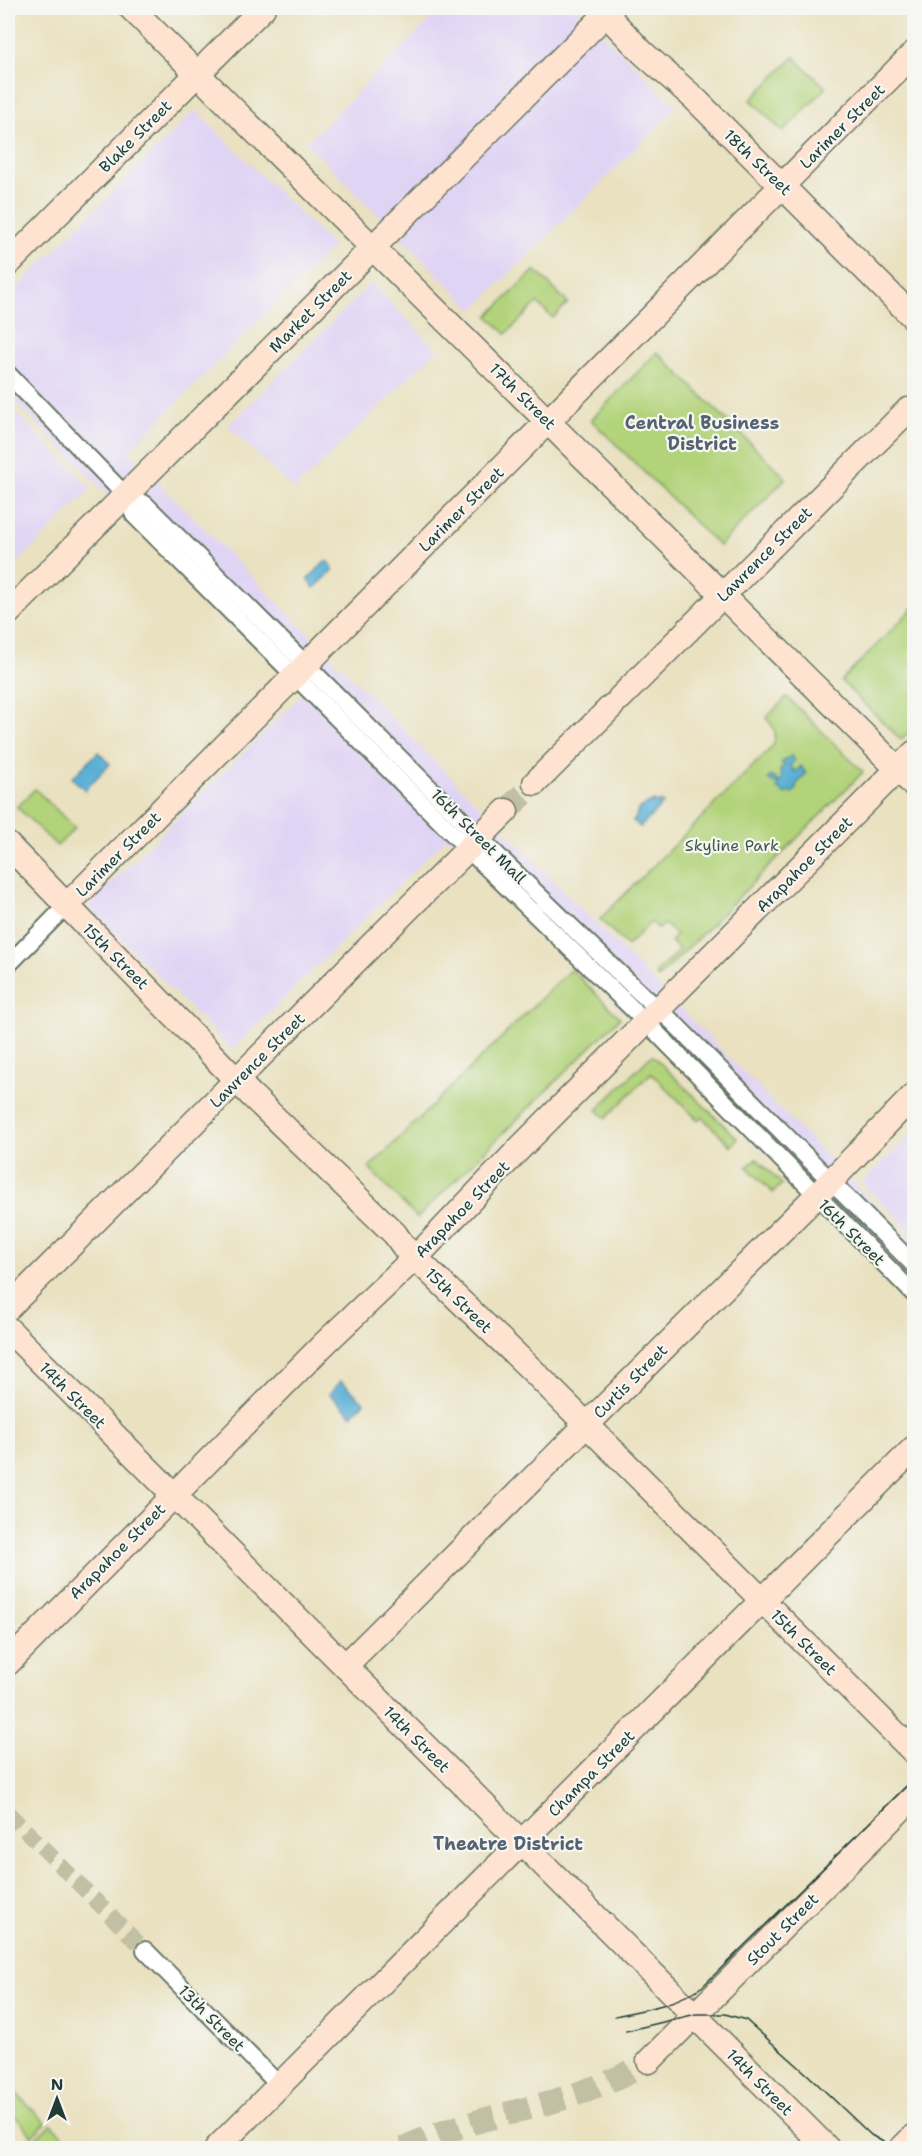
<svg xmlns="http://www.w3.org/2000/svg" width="922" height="2156" font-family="'Shantell Sans',sans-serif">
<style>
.built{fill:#e0d4f4}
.green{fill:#b2d37a;stroke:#688857;stroke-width:1.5}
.water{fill:#5aafd6;stroke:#3c7685;stroke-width:1.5}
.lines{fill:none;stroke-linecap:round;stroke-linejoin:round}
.street-tunnel{stroke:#c1c0a4;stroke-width:16;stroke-dasharray:16 8;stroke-linecap:butt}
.secondary-tunnel{stroke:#c1c0a4;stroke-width:24;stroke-dasharray:24 12;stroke-linecap:butt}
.street-casing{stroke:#667665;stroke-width:20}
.secondary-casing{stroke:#667665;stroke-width:27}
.street{stroke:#fff;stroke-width:16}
.secondary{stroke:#fee3d1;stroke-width:24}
.tram{stroke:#1f3d34;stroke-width:1.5}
.labels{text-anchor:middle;stroke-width:4.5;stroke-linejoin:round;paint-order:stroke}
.street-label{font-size:16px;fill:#1f3d34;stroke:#f6f6f2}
.park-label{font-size:16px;fill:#3c5b42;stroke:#f6f6f2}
.neighbourhood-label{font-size:18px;font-weight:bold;fill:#556371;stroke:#f6f6f2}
</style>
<rect width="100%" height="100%" fill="#f6f6f2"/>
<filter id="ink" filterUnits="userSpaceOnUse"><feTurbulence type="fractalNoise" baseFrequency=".0167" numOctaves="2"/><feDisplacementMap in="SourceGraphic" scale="12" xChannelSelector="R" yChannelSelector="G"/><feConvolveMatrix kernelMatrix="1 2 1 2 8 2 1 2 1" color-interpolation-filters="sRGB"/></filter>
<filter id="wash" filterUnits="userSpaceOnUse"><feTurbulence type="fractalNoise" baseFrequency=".008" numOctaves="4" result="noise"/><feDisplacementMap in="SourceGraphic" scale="24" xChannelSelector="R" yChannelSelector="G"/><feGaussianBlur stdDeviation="1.35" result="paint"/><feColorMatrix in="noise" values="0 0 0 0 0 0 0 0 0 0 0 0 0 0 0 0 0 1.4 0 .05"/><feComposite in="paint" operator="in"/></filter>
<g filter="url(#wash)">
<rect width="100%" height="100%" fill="#e9e1c0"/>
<g class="built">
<path d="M 442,8 L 576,8 L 677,107 L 473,310 L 306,143 Z"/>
<path d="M 195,110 L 333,246 L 128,452 L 914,1244 L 914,1300 L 448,837 L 232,1050 L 88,906 L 305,692 L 8,395 L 8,297 Z"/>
<path d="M 371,283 L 437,350 L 294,490 L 228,426 Z"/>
<path d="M 8,405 L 91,488 L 8,573 L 8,404 Z"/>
<path d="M 914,1131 L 914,1234 L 862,1183 Z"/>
</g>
<g class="green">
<path d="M 794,57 L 826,88 L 783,132 L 751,100 Z"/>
<path d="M 535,270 L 568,303 L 553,318 L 537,303 L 506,334 L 488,316 Z"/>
<path d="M 657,352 L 786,478 L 719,546 L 591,420 Z"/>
<path d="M 914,607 L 914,726 L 901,740 L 841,681 Z"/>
<path d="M 787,697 L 863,772 L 658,978 L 655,974 L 679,950 L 671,941 L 676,935 L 665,924 L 659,929 L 651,922 L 627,946 L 600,919 L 773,746 C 777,733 775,728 766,718 Z"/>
<path d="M 35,789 L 75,828 L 57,846 L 17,807 Z"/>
<path d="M 571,969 L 620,1018 L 417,1218 L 369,1168 Z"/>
<path d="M 652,1055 L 738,1139 L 731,1146 L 702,1117 L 698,1120 L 651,1073 L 606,1118 L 597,1110 Z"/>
<path d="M 756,1158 L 782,1184 L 773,1193 L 747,1167 Z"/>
<path d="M 8,2085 L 46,2123 L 32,2136 L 20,2121 L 8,2112 Z"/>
<path d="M 51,2124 L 76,2148 L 47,2148 L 35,2139 Z"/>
</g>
<g class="water">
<path d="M 325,562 L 328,562 L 333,568 L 333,571 L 314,588 L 308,579 Z"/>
<path d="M 98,752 L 110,764 L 85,790 L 72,778 Z"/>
<path d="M 791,756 L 795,760 L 790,765 L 795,772 L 801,766 L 806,774 L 796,785 L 796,790 L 791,794 L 789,792 L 784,794 L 777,788 L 779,784 L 777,782 L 775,784 L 768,779 L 771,776 L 774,779 L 776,777 L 774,779 L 778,782 L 782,779 L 780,770 L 785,765 L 781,763 Z"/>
<path d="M 654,801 L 658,804 L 660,801 L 663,804 L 640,827 L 633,821 L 636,818 C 637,805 646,806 654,801 Z"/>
<path d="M 341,1381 L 364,1402 L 352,1415 L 329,1394 Z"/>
</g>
</g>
<g filter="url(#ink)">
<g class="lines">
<path class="street-tunnel" d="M 8,1813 L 145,1950"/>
<g class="secondary-tunnel">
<path d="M 506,811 L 535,783"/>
<path d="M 404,2148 C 481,2111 575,2108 649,2061"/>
</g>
<defs>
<g id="street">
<path d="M 8,374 L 125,495 L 134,515 L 483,864 L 646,1022 L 914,1294"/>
<path d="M 125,495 L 145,504 L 494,852 L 637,990 L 675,1024 L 914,1265"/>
<path d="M 8,965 L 66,906"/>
<path d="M 145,1950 L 279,2085"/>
</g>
<g id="secondary">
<path d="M 131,8 L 914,785"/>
<path d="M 600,8 L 643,53 L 694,98 L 914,318"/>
<path d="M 8,264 L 263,8"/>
<path d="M 8,613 L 612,8"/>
<path d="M 620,698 L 908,410"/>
<path d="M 535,783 L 612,706"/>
<path d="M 8,845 L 251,1095 L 395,1234 L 404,1247 L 534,1372 L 914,1752"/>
<path d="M 66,906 L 914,53"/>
<path d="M 8,1308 L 506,811"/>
<path d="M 8,1329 L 827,2148"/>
<path d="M 8,1663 L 324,1344 L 425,1248 L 519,1149 L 914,753"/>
<path d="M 345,1666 L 831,1181 L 914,1095"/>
<path d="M 649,2061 L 914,1796"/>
<path d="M 217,2148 L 914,1448"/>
<path d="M 902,2148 L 914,2136"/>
</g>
</defs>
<use href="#street" class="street-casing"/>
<use href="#secondary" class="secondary-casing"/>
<use href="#street" class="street"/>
<use href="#secondary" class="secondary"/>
<g class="tram">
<path d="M 615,2016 C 646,2009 676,2005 703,1986 L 914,1779"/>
<path d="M 626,2031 L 696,2014 L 725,2014 L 746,2020 L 808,2075 L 871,2135 L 892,2147 L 914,2147"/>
</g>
</g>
</g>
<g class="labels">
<g class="street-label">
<text transform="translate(842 126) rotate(-45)" y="6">Larimer Street</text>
<text transform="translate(135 136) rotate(-45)" y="6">Blake Street</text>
<text transform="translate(758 162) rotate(44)" y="6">18th Street</text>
<text transform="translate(310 311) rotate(-45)" y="6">Market Street</text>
<text transform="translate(523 396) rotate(45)" y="6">17th Street</text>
<text transform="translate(461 509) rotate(-45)" y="6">Larimer Street</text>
<text transform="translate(764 554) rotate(-45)" y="6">Lawrence Street</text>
<text transform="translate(479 836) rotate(45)" y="6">16th Street Mall</text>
<text transform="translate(118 854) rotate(-45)" y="6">Larimer Street</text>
<text transform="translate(804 864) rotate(-45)" y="6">Arapahoe Street</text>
<text transform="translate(116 956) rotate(45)" y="6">15th Street</text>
<text transform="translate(257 1060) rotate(-45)" y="6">Lawrence Street</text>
<text transform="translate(462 1209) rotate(-46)" y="6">Arapahoe Street</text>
<text transform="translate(852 1232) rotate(45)" y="6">16th Street</text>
<text transform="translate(459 1300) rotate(44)" y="6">15th Street</text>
<text transform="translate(630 1381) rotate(-45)" y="6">Curtis Street</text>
<text transform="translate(73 1395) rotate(45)" y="6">14th Street</text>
<text transform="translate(117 1551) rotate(-45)" y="6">Arapahoe Street</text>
<text transform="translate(804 1642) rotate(45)" y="6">15th Street</text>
<text transform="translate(417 1739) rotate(45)" y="6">14th Street</text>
<text transform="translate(591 1773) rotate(-45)" y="6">Champa Street</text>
<text transform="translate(782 1929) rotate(-45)" y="6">Stout Street</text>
<text transform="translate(212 2018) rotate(45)" y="6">13th Street</text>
<text transform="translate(760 2082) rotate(45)" y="6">14th Street</text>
</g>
<g class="park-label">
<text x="732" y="851">Skyline Park</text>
</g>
<g class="neighbourhood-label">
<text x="702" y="429">Central Business<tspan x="702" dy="21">District</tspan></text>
<text x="508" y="1850">Theatre District</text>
</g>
</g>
<rect width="922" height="2156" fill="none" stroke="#f6f6f2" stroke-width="30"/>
<g transform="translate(57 2099)" stroke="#f6f6f2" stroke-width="4.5" paint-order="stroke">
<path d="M0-4.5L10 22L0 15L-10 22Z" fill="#1f3d34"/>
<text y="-9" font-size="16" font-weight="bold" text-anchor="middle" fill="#1f3d34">N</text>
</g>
</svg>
